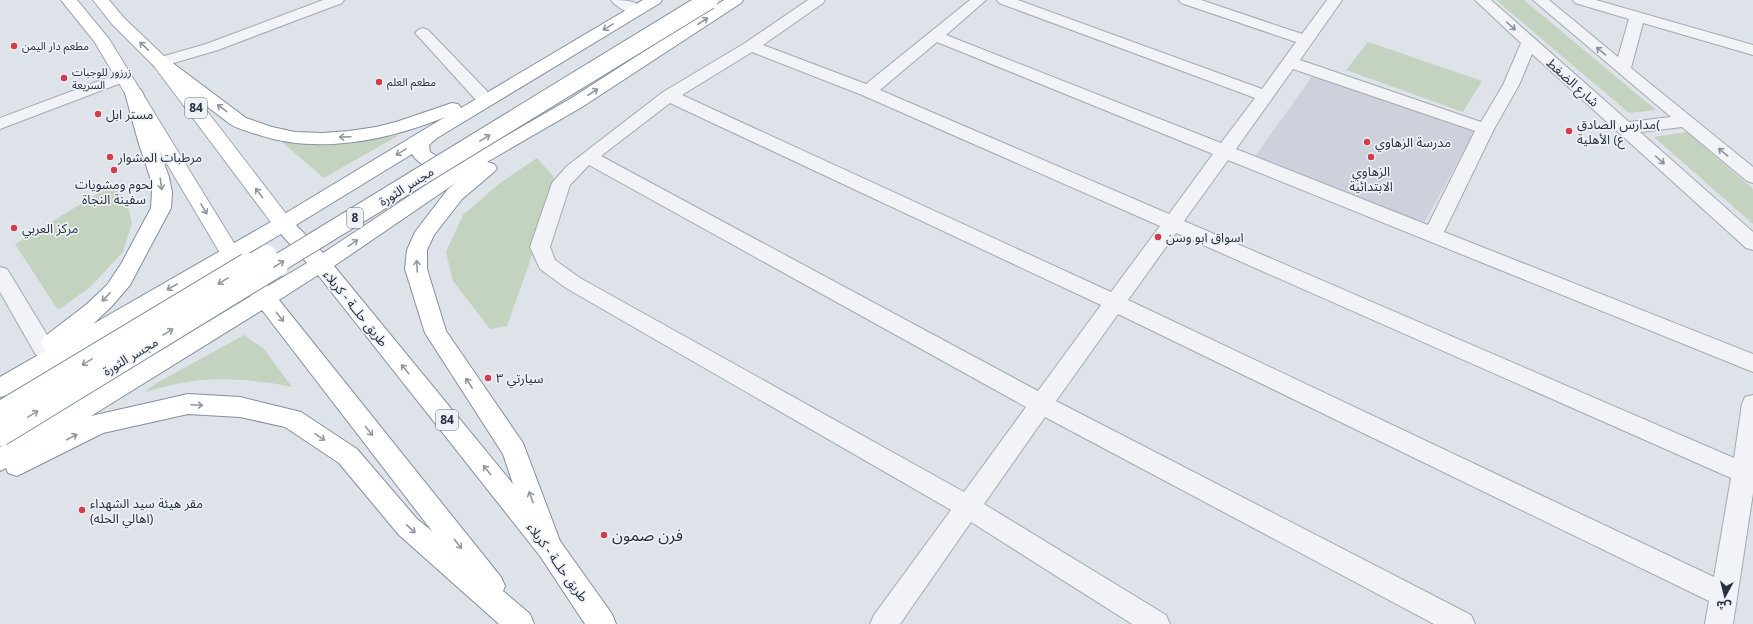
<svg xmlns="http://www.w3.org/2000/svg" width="1753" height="624" font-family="'Open Sans','Noto Sans Arabic',sans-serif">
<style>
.built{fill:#ccd1db}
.green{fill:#c3d3bf}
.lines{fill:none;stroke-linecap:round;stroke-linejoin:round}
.minor-casing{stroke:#a3a9b3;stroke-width:2}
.major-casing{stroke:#9da5b5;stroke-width:2}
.highway-casing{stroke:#858ea0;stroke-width:2}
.minor{fill:#f1f3f7;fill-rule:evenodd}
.major{fill:#fff;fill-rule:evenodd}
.highway{fill:#fff;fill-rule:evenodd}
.highway-bridge-far1-casing{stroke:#858ea0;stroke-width:20;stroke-linecap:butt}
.highway-bridge-casing{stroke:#858ea0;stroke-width:26;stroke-linecap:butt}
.highway-bridge-far1{stroke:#fff;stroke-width:18}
.highway-bridge{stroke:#fff;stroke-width:24}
.oneway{stroke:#9397a0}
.oneway2{stroke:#8c919c}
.poi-dot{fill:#d53c4b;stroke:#eef1f6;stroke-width:1.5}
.labels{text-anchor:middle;stroke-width:3.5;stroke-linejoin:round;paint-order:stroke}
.far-poi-label{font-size:11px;fill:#272f40;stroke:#eef1f6;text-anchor:start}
.shield{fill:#eef1f6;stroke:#636977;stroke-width:1}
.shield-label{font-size:12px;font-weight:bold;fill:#272f40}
.street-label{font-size:13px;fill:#272f40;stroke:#eef1f6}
.poi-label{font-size:13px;fill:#272f40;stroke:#eef1f6;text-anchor:start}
.near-poi-label{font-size:16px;fill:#272f40;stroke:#eef1f6;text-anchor:start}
</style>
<rect width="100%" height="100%" fill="#dee2e9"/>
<path class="built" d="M 1313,75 L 1476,129 L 1423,225 L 1255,156 Z"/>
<g class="green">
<path d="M 1496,0 L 1524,0 L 1656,110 L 1629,113 Z"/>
<path d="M 1368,42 L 1482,81 L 1463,112 L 1346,70 Z"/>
<path d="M 1687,132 L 1753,189 L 1753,224 L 1654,137 Z"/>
<path d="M 399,135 L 324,178 L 282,142 L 368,140 Z"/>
<path d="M 537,158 L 558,182 L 507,326 L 490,329 L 453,281 L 446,252 L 463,215 L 500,183 Z"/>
<path d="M 112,185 L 127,202 L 132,223 L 123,252 L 89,288 L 58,310 L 15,244 Z"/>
<path d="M 244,335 L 264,349 L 292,387 C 259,380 215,376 181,383 C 169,385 157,389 145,392 L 155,384 Z"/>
</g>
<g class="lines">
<defs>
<g id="minor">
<path d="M 323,0 L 344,0 L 342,3 L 218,50 L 160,67 L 154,65 L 152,62 L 154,59 L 206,44 Z"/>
<path d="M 611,0 C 623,0 637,0 645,10 L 642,13 C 633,16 616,8 611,0 Z"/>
<path d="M 808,0 L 825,0 L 823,3 L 763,45 L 866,84 L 970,0 L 986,0 L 946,35 L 1221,143 L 1255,98 L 999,3 L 997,0 L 1018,0 L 1262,89 L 1296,42 L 1181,3 L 1179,0 L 1201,0 L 1302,34 L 1327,0 L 1342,0 L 1300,60 L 1481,122 L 1503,85 L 1521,43 L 1475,0 L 1491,0 L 1629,122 L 1671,117 L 1533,0 L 1549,0 L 1618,57 L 1629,19 L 1575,3 L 1573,0 L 1596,0 L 1753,45 L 1753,55 L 1643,23 L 1631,68 L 1753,167 L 1753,183 L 1747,181 L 1682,127 L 1640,132 L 1753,232 L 1753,250 L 1746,248 L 1532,54 L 1519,85 L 1494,129 L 1444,232 L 1753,354 L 1753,372 L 1228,160 L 1184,221 L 1734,458 L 1742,404 L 1745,397 L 1753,395 L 1753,493 L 1733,624 L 1705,624 L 1709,601 L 1118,314 L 1056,401 L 1471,615 L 1475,624 L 1434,624 L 1045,417 L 984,504 L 1166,615 L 1170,624 L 1132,624 L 971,522 L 900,624 L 870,624 L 874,615 L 951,510 L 566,288 L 540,269 L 530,247 L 552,183 L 567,166 L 663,92 L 745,43 ZM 937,42 L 1213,154 L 1169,214 L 880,90 ZM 752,52 L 862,95 L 1160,226 L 1111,292 L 682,95 ZM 1293,69 L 1475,131 L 1428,225 L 1236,149 ZM 670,103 L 1101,305 L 1038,391 L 601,156 ZM 589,165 L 1026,407 L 964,492 L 580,278 L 555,260 L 550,247 L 570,185 ZM 1176,233 L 1731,478 L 1714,577 L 1128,300 Z"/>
<path d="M 423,28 L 428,30 L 487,91 L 489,95 L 487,99 L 481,100 L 475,99 L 418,36 L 415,33 L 418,30 Z"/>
<path d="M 123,72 L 129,74 L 131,77 L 129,80 L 0,129 L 0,118 Z"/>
<path d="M 0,267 L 7,269 L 52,343 L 55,349 L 52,355 L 44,357 L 36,355 L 0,292 Z"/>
</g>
<g id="major">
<path d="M 61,0 L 77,0 L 109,39 L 240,253 L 237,258 L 230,260 L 223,258 L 94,41 Z"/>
<path d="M 93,0 L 109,0 L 124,18 L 166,58 L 290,219 L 293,224 L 290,229 L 283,231 L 276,229 L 154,66 L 112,24 Z"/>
</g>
<path id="highway" d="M 643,0 L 662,0 L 660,3 L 437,138 L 429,145 L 430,152 L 440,158 L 464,160 L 570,99 L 724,0 L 743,0 L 741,3 L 582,107 L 487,162 L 494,164 L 497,168 L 494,172 L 462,199 L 434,235 L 427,250 L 427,269 L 446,331 L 523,443 L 560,541 L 612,614 L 616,624 L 585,624 L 540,556 L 318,275 L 279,300 L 501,577 L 505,586 L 503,591 L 530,614 L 534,624 L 499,624 L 399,535 L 339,463 L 285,427 L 240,417 L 188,414 L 103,433 L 17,476 L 8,473 L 6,468 L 0,471 L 0,447 L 251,296 L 246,288 L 249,282 C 257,280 262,280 268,286 L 307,263 L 281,234 L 8,395 L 0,397 L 0,377 L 47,350 L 44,349 L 41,343 L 44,337 L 87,304 L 107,285 L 121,264 L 151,208 L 152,192 L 150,177 L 138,141 L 125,93 L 128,89 L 134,88 L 140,89 L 143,93 L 156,141 L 169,177 L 172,192 L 171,208 L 130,285 L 112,306 L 93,324 L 276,219 L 445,117 C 386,141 317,155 256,134 C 247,131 238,129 230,124 L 154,66 L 152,62 L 154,58 L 160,57 L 166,58 L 246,118 L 272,127 L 295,132 L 322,133 L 349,131 L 376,127 L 396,122 L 452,103 L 458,104 L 461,108 ZM 412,154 C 419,166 434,170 447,171 L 323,253 L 296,225 ZM 457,182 L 448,189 L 415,232 L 407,250 L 405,269 L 425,333 L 503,454 L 513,484 L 334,266 ZM 262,310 L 432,531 L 417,519 L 357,449 L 301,412 L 240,397 L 188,394 L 91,416 Z"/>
</defs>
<use href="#minor" class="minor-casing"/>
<use href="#major" class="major-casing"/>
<use href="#highway" class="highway-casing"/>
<use href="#minor" class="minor"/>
<use href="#major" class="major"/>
<use href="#highway" class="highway"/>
<defs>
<g id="highway-bridge-far1">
<path d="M 247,266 L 267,254"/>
<path d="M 274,266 L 709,0"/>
</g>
<g id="highway-bridge">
<path d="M 0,414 L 248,265"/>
<path d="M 0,434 L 276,265"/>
</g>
</defs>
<use href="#highway-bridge-far1" class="highway-bridge-far1-casing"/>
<use href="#highway-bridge" class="highway-bridge-casing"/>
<use href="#highway-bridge-far1" class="highway-bridge-far1"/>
<use href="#highway-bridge" class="highway-bridge"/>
</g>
<defs><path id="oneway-shaft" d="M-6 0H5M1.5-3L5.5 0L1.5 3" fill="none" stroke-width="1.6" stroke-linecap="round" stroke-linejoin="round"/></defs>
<g class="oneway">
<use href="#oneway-shaft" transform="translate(703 21) rotate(-33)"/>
<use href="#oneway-shaft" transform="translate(608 27) rotate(149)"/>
<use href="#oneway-shaft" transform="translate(144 46) rotate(-137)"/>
<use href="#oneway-shaft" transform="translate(593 92) rotate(-33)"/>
<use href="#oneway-shaft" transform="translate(222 108) rotate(-143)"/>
<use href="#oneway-shaft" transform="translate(345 137) rotate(178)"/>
<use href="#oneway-shaft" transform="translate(485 138) rotate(-32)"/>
<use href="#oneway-shaft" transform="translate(401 152) rotate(149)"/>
<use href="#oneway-shaft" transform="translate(161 184) rotate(82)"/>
<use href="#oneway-shaft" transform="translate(259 193) rotate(-127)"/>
<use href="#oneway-shaft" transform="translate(204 209) rotate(59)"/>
<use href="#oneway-shaft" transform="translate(353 243) rotate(-34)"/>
<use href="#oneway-shaft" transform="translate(279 264) rotate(-32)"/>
<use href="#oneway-shaft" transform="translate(417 266) rotate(-93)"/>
<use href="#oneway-shaft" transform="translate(223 281) rotate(149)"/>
<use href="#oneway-shaft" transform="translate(172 287) rotate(150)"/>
<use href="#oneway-shaft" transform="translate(106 297) rotate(134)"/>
<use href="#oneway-shaft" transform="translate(280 317) rotate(52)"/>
<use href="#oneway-shaft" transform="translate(168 332) rotate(-31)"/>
<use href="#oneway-shaft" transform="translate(87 362) rotate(149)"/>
<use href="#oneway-shaft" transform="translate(405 369) rotate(-129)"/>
<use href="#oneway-shaft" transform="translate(469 383) rotate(-123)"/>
<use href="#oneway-shaft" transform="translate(197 405) rotate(3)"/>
<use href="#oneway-shaft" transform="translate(33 414) rotate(-31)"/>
<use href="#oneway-shaft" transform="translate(369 431) rotate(52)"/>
<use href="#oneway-shaft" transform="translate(72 437) rotate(-27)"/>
<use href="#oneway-shaft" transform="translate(320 437) rotate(34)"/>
<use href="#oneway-shaft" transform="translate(487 470) rotate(-129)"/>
<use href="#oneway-shaft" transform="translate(531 497) rotate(-110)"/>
<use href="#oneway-shaft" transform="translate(411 529) rotate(43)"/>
<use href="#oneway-shaft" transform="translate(458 544) rotate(52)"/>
</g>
<g class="oneway2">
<use href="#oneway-shaft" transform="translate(1511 26) rotate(42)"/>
<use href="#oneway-shaft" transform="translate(1601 51) rotate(-140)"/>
<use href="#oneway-shaft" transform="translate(1723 152) rotate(-140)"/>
<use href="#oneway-shaft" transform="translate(1660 160) rotate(42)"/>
</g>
<g class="poi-dot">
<circle cx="14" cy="46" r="4"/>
<circle cx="64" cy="78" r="4"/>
<circle cx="379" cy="82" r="4"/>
<circle cx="98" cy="114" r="4"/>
<circle cx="1569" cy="131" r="4"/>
<circle cx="1367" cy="142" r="4"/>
<circle cx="110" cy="157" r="4"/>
<circle cx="1371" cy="157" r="4"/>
<circle cx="114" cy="170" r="4"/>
<circle cx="14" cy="228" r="4"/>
<circle cx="1158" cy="237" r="4"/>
<circle cx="488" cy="378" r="4"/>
<circle cx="82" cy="510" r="4"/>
<circle cx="604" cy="535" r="4"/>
</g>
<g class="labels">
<g class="far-poi-label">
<text x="22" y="50">مطعم دار اليمن</text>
<text x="72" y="76">زرزور للوجبات<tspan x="72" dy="13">السريعة</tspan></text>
<text x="387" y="86">مطعم العلم</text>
</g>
<g class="shield">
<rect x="185" y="98" width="22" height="20" rx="3"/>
<rect x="347" y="208" width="16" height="20" rx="3"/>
<rect x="436" y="410" width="22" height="20" rx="3"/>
</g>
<g class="shield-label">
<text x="196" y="112">84</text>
<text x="355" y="222">8</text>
<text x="447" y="424">84</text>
</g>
<g class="street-label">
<text transform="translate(1573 82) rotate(42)" y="5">شارع الضغط</text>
<text transform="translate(406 186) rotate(-32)" y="5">مجسر الثورة</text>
<text transform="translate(356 308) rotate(51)" y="5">طريق حلــة - كربلاء</text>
<text transform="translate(130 356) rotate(-31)" y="5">مجسر الثورة</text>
<text transform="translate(558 562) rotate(54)" y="5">طريق حلــة - كربلاء</text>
</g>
<g class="poi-label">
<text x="106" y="119">مستر ابل</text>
<text x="1577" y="129">مدارس الصادق(<tspan x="1577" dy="15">ع) الأهلية</tspan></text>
<text x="1375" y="147">مدرسة الزهاوي</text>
<text x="118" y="162">مرطبات المشوار</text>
<text x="1371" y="176" text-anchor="middle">الزهاوي<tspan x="1371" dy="15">الابتدائية</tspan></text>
<text x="114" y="189" text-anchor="middle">لحوم ومشويات<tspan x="114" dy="15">سفينة النجاة</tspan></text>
<text x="22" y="233">مركز العربي</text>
<text x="1166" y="242">اسواق ابو وسن</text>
<text x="496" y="383">سيارتي ٣</text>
<text x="90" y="508">مقر هيئة سيد الشهداء<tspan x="90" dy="15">(اهالي الحله)</tspan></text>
</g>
<g class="near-poi-label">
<text x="612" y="541">فرن صمون</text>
</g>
</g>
<g transform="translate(1725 596) rotate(187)" stroke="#eef1f6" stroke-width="3" paint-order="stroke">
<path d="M0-3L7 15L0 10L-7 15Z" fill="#272f40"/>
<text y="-6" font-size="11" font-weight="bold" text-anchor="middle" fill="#272f40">ش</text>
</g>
</svg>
